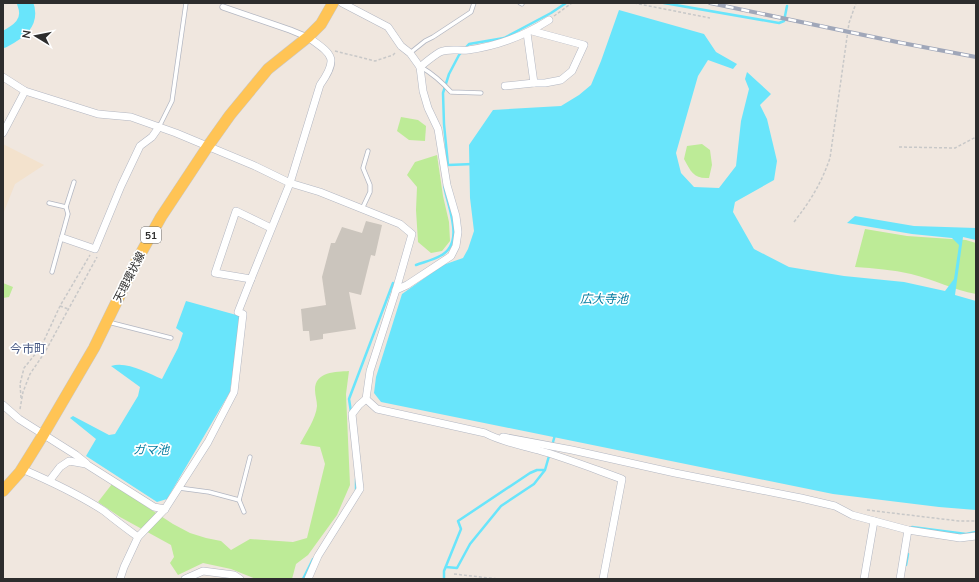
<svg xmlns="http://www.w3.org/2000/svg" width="979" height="582" font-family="'Nunito Sans','Noto Sans JP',sans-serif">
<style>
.education{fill:#f3e2cd}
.green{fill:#bdeb97}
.water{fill:#69e5fb}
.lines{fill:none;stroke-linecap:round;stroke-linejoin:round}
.stream{stroke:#69e5fb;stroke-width:2.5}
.river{stroke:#69e5fb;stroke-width:16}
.building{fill:#cbc5bd}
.service-casing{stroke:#b3b7c2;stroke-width:5}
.pedestrian-casing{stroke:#b3b7c2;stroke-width:7}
.minor-casing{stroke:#b3b7c2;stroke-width:8}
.primary-casing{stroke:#c8c8c8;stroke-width:12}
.path{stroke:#c8c8c8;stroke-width:1.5;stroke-dasharray:3 2;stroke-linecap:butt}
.service{stroke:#fff;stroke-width:3.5}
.pedestrian{stroke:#fff;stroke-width:5.5}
.minor{stroke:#fff;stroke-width:7}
.primary{stroke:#ffc455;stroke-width:11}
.rail-casing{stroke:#a0a7b9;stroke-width:4}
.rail{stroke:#fff;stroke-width:2.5;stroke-dasharray:8;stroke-linecap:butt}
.labels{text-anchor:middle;stroke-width:3.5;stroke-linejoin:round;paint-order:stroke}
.shield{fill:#fff;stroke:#6c6c6c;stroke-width:1}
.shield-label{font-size:10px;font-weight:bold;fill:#2d2d2d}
.street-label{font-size:11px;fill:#2d2d2d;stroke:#fff}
.water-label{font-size:12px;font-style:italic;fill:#027b9f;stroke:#fff}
.neighbourhood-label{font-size:12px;fill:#485984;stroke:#fff}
</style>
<rect width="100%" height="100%" fill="#f0e7df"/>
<path class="education" d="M 3,144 L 44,165 L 15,184 L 3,214 Z"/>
<g class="green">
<path d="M 401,117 L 418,120 L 426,126 L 425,141 L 409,140 L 397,131 Z"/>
<path d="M 702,144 L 710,150 L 712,165 L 709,178 C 694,179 691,172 684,159 L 687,146 Z"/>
<path d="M 437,155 L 443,196 L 449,222 L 450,241 L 442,251 L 431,253 L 418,242 L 416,210 L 417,187 L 407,175 L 415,162 Z"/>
<path d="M 865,229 L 907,236 L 966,240 L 976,243 L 976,294 C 954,290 933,279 911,274 C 893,270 874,268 855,267 Z"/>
<path d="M 3,283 L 13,287 L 9,297 L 3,298 Z"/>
<path d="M 349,371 L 346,394 L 350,485 L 337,515 L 308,555 L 296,564 L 292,579 L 256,579 L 231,569 L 203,563 L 178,575 L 170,563 L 174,557 L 171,545 L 120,517 L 98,502 L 112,484 L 173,524 L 190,533 L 206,538 L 221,541 L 231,550 L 250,539 L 293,542 L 307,538 L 325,464 L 320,447 L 300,444 C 306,433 316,418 317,406 C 317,401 315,395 315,390 C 315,371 336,372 349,371 Z"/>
</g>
<g class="water">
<path d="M 619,10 L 704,34 L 716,52 L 737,64 L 733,69 L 708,60 L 698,76 L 676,153 L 681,173 L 694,187 L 719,188 L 736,166 L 741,121 L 749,89 L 745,79 L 747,72 L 771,94 L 760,105 L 767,119 L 777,161 L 774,180 L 735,202 L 733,212 L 754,249 L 789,267 L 844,276 L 904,282 L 945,291 L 954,279 L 959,245 L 952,238 L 912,234 L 847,223 L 855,216 L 914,226 L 976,228 L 976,240 L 963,237 L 955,295 L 976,301 L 976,510 L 939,507 L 833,494 L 381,402 L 374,393 L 376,377 L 402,294 L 443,265 L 463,258 L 468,249 L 474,231 L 470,198 L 469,145 L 493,110 L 561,106 L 579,95 L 591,85 L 601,61 Z"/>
<path d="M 186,301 L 240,316 L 230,392 L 167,499 L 157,502 L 86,456 L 96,439 L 70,418 L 73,416 L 109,435 L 115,434 L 138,396 L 140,387 L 111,366 C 127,361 147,373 162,379 L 178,348 L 183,333 L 176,328 Z"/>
</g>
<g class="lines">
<g class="stream">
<path d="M 664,3 L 779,23 L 784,21 L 787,6"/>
<path d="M 473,164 L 448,165 L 444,124 L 443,93 L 449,74 L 459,55 L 469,44 L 504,38 L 551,13 L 566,3"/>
<path d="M 416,265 C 424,262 433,260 440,256 C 466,243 447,206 444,185"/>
<path d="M 351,412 L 349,399 L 393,283"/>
<path d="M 356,479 L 356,490"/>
<path d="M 911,529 L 912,527 L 966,534 L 976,532"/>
<path d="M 906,565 L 908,554"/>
<path d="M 446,567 L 457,568 L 470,544 L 501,506 L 534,484 L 545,470 L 555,435"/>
<path d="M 303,579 L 313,559"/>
<path d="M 444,579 L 444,571 L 461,529 L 458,521 L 530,473 L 537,470 L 544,470"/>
</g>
<path class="river" d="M 3,40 C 18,32 33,23 25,3"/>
</g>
<path class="building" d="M 366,221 L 382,225 L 375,256 L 371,255 L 361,295 L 349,292 L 356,329 L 323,334 L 323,339 L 310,341 L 309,331 L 303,331 L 301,309 L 326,305 L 322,277 L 331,243 L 335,243 L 342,227 L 362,233 Z"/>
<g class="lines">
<defs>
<g id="service">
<path d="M 520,3 L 522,4"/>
<path d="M 410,53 L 425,41 L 433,37 L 471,12 L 474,3"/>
<path d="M 421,67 C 433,74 442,82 451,92 L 481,93"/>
<path d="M 159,127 L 172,101 L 186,3"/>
<path d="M 49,203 L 66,207"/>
<path d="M 362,209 L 370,192 L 370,185 L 363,168 L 368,151"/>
<path d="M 52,272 L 68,214 L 66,207 L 74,182"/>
<path d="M 108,322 L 171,338"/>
<path d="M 179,488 L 209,492 L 239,500"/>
<path d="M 244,512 L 239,500 L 250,457"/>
</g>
<path id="pedestrian" d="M 223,7 L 290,30 L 307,37"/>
<g id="minor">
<path d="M 342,3 L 388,27 L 401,46 L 410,53 L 420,67 L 423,91 L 428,108 L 438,129 L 447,185 L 456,216 L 458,232 L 456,246 L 451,256 L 407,285 L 396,290"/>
<path d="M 527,33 L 534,83"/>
<path d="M 420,67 C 426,62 433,56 440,52 C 449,48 458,51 468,50 C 497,46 524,36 549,20"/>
<path d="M 3,77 L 25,91 L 98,114 L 131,117 L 176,133 L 255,166 L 290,183 L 320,192 L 400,224 L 412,234 L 396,290 L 370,371 L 366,399 L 377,409 L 485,433 C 502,442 520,445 538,450 C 566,458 594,469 622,479 L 603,579"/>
<path d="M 505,86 L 534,83 L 545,83 L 561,80 L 572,71 L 584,45 L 532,31"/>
<path d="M 3,133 L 25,91"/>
<path d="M 63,238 L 95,249 L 121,186 L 140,146 L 152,137 L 159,127"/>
<path d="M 251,279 L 215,273 L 236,211 L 271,228"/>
<path d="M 3,405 L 19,419 L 76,455 L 86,463"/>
<path d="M 503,437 L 572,450 L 675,473 L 801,498 L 835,506 L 852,515 L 908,530 L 960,538 L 976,536"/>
<path d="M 22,469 C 50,481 78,494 104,511 C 115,520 127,529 138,537"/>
<path d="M 50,480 L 60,467 L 69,461 L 86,464 L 154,507 L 165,509"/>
<path d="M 120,579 L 124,567 L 138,537 L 165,509 L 208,442 L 234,392 L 243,314 L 238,312 L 251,279 L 290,183 L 320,85 C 340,57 331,54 308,37"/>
<path d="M 185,579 L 203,571 L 234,575 L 240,579"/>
<path d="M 308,579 L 318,556 L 360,489 L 352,414 L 359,405 L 366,399"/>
<path d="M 864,579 L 874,521"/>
<path d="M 900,579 L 908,530"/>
</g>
<path id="primary" d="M 3,491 L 20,472 L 43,435 L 94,348 L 136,262 L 161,217 L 208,146 L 230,115 L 268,69 L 308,37 L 321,24 L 333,3"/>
</defs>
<use href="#service" class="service-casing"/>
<use href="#pedestrian" class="pedestrian-casing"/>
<use href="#minor" class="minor-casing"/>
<use href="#primary" class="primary-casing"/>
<g class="path">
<path d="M 634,3 L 710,18"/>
<path d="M 554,16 L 572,3"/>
<path d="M 335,51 L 375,61 L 393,55 L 396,52"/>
<path d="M 899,147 L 955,148 L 976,137"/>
<path d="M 794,222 C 811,200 821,184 830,158 L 849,23 L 856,3"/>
<path d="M 60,306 L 68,309"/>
<path d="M 21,398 L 20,384 L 24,368 L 41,347 L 60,306 L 90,255"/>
<path d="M 20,409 L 23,392 L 30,374 L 45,352 L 97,257"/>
<path d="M 867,510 L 959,521 L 976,521"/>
<path d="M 454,574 L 498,579"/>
</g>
<use href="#service" class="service"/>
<use href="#pedestrian" class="pedestrian"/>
<use href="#minor" class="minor"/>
<use href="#primary" class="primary"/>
<defs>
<path id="rail" d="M 710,3 L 902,43 L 976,57"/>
</defs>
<use href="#rail" class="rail-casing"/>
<use href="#rail" class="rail"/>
</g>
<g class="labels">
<rect class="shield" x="141" y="227" width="20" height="16" rx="3"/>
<g class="shield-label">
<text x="151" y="239">51</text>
</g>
<g class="street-label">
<text transform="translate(129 277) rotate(-63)" y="4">天理環状線</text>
</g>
<g class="water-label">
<text x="604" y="303">広大寺池</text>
<text x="151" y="454">ガマ池</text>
</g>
<g class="neighbourhood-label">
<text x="28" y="353">今市町</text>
</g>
</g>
<rect width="979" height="582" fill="none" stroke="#2d2d2d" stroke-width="8"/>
<g transform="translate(36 36) rotate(280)" stroke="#ffffff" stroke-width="3" paint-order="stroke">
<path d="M0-3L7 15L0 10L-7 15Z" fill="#2d2d2d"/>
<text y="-6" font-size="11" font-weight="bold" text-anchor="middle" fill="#2d2d2d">N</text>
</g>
</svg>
